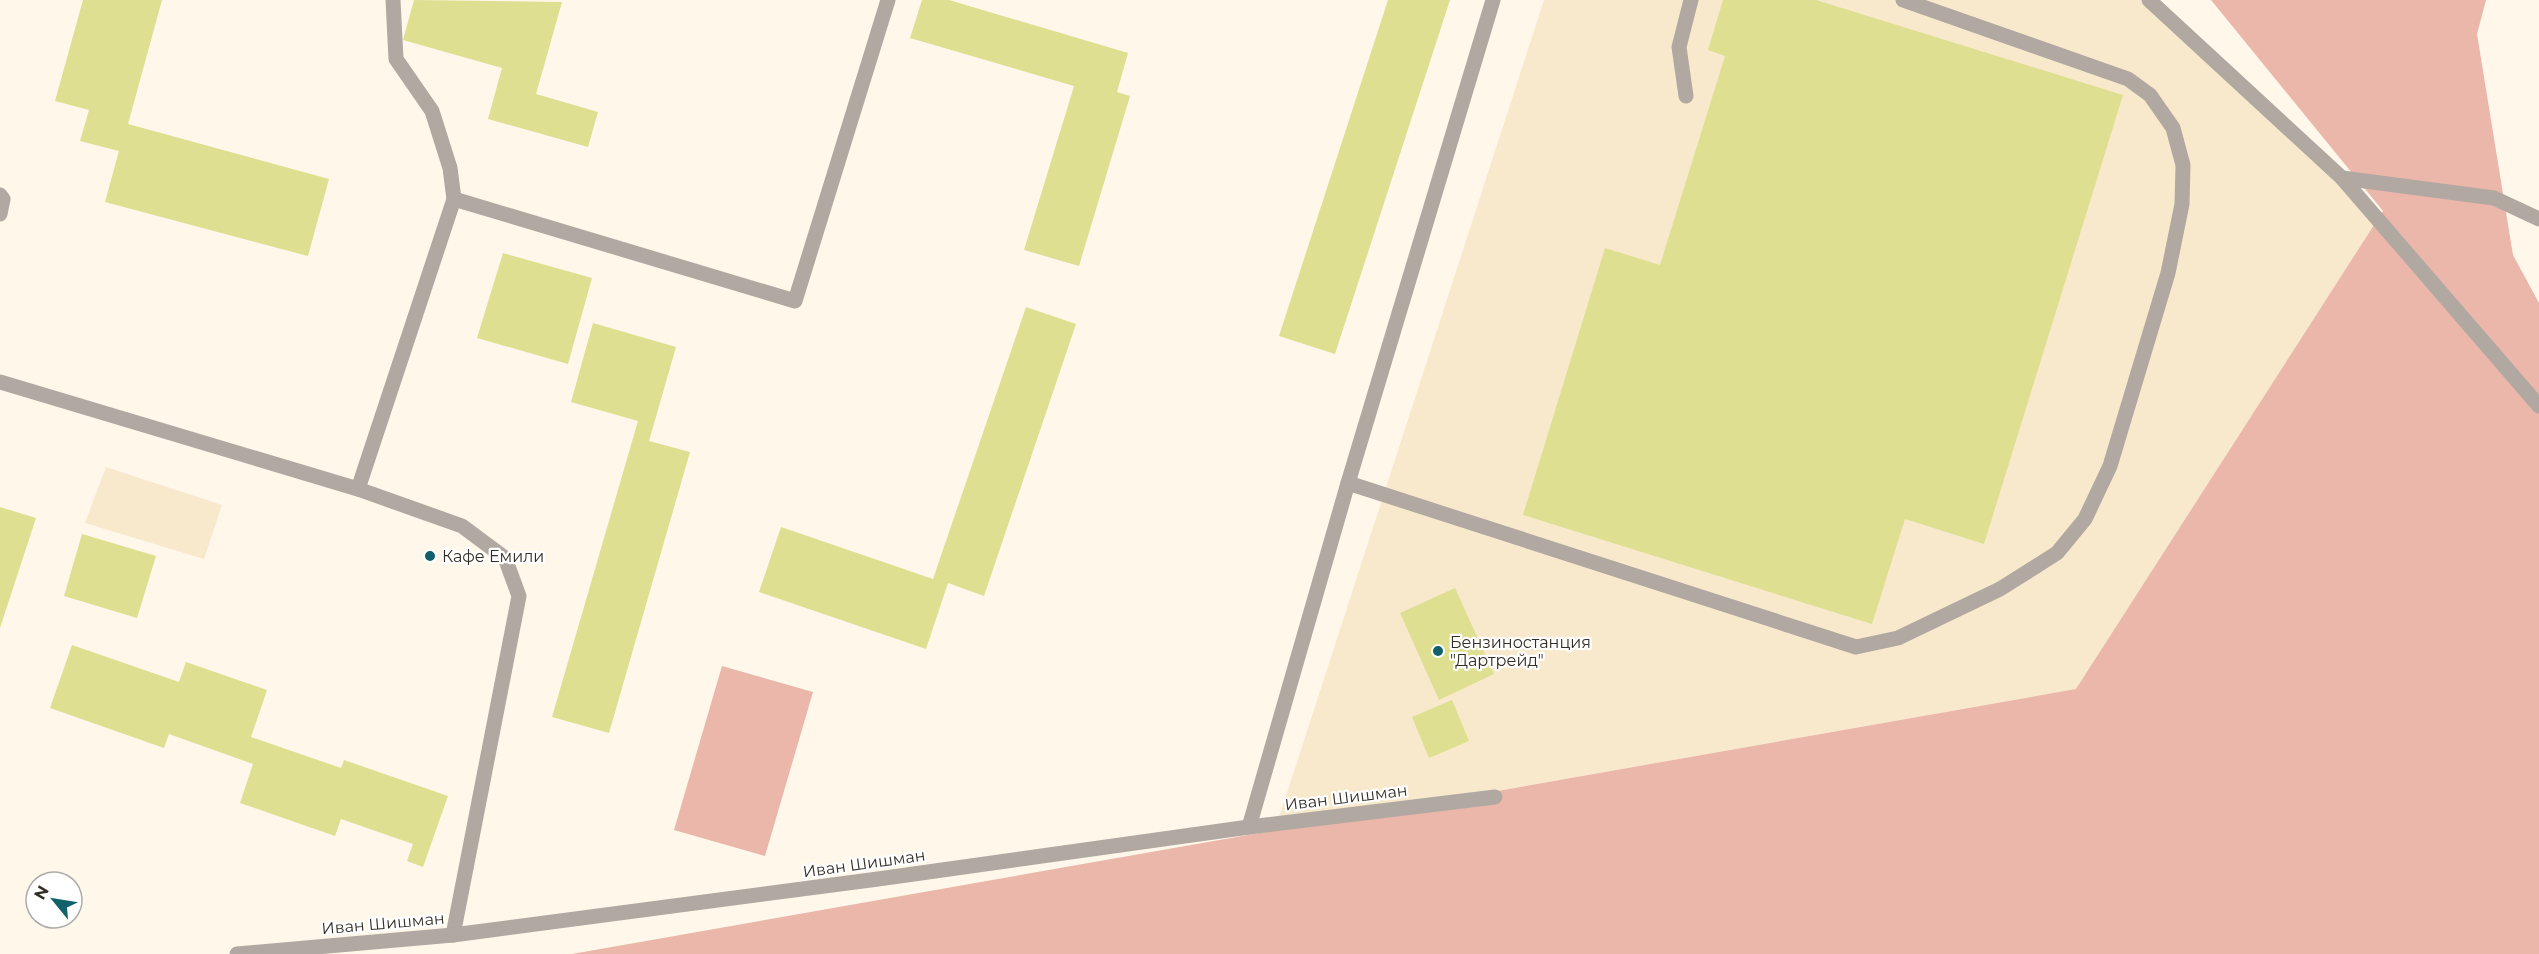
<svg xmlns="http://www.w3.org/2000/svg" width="2539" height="954" font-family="Montserrat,sans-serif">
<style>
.built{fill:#f8e9cc}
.green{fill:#ebb7aa}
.building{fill:#dedf91}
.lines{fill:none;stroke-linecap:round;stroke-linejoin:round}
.service{stroke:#b1a8a1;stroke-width:15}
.minor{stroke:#b1a8a1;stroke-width:15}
.poi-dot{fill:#12616a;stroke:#fff;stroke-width:2}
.labels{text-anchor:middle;stroke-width:4.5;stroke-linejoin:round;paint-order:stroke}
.poi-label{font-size:16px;fill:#322e26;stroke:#fff;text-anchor:start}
.street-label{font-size:16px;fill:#322e26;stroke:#fff}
</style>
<rect width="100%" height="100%" fill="#fef7ea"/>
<g class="built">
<path d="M 1544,0 L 2149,0 L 2378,220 L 2077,689 L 1275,830 Z"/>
<path d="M 106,467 L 222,505 L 204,559 L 85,523 Z"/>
</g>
<g class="green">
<path d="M 2211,0 L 2486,0 L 2477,34 L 2513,255 L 2539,303 L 2539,954 L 572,954 L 2076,689 L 2383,211 Z"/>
<path d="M 722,666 L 813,692 L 765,856 L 674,830 Z"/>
</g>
<g class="building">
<path d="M 83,0 L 162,0 L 128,124 L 329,179 L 308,256 L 105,202 L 119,151 L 80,141 L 89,110 L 55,101 Z"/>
<path d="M 414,0 L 562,2 L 536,94 L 598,112 L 588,147 L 488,119 L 502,68 L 403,40 Z"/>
<path d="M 922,0 L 949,0 L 1128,53 L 1117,92 L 1130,96 L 1079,266 L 1024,250 L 1074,86 L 910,38 Z"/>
<path d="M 1388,0 L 1450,0 L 1335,354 L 1279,336 Z"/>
<path d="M 1723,0 L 1816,0 L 2123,95 L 1984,544 L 1905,519 L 1872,624 L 1523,515 L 1605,248 L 1660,265 L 1725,56 L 1708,50 Z"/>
<path d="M 503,253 L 592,278 L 568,364 L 477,338 Z"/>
<path d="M 1026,307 L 1076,324 L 984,596 L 948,583 L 926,649 L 759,592 L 781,527 L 933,579 Z"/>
<path d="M 593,323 L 676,347 L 649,441 L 690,452 L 609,733 L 552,717 L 638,421 L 571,402 Z"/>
<path d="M 0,507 L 36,518 L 0,628 Z"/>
<path d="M 82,534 L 156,556 L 137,618 L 64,596 Z"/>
<path d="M 1455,588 L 1494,674 L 1439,700 L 1400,613 Z"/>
<path d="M 72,645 L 179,682 L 186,662 L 267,690 L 251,737 L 341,768 L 344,760 L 448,796 L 423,867 L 407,861 L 413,844 L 341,819 L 335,836 L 240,803 L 253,764 L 169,734 L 164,748 L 50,708 Z"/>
<path d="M 1452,700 L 1469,741 L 1429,758 L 1412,717 Z"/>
</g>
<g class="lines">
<g class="service">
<path d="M 2149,0 L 2342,178 L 2539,406"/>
<path d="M 1686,96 L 1679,47 L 1691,0"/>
<path d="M 2342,178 L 2494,198 L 2539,219"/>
<path d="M 0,195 L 3,199 L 0,214"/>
<path d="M 0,382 L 358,489"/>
<path d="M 1348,483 L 1856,647 L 1898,638 L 2000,589 L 2057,553 L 2085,519 L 2110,466 L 2168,273 L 2182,204 L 2183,165 L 2173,128 L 2150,95 L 2128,79 L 1903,0"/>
</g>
<g class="minor">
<path d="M 393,0 L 396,59 L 432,111 L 450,168 L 454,199 L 358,489 L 462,526 L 505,558 L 519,596 L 453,935"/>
<path d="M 454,199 L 795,301 L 888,0"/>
<path d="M 1249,827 L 1348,483 L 1493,0"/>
<path d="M 237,954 L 453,935 L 878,879 L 1249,827 L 1495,797"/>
</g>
</g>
<g class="poi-dot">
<circle cx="430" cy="556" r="6"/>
<circle cx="1438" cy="651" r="6"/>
</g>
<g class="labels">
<g class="poi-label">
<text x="442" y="562">Кафе Емили</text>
<text x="1450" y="648">Бензиностанция<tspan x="1450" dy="18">"Дартрейд"</tspan></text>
</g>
<g class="street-label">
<text transform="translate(1346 797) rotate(-7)" y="6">Иван Шишман</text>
<text transform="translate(864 863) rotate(-8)" y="6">Иван Шишман</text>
<text transform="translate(383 923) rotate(-5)" y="6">Иван Шишман</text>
</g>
</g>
<g transform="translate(54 900) rotate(300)"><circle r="28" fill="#ffffff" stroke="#adaba8" stroke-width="1.5"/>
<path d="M0-4.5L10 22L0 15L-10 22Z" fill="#12616a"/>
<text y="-9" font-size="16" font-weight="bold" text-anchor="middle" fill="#322e26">N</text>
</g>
</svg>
